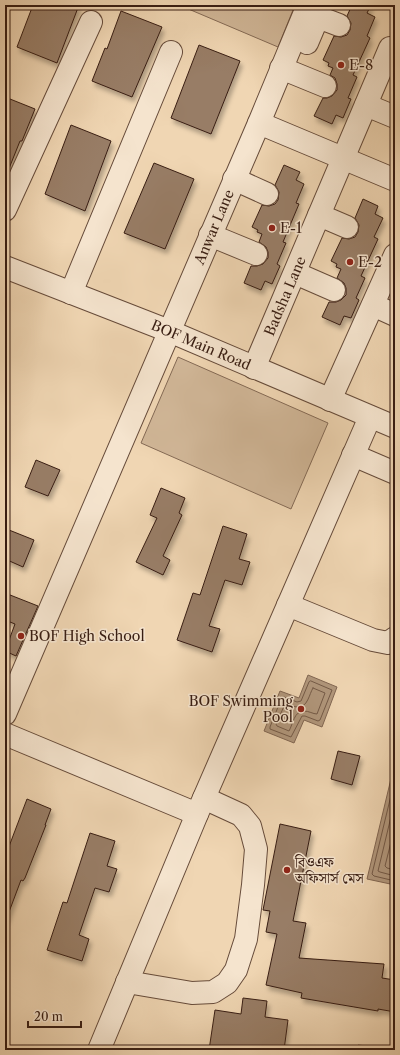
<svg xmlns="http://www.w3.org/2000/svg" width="400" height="1055" font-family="'Libre Caslon Text','Noto Serif Bengali',serif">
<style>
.green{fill:#d1b798;stroke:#846a55}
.water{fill:#b1977c;stroke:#816652}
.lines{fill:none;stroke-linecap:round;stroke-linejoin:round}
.shore{stroke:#745a47;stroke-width:1}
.building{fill:#987d66;stroke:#381d12;filter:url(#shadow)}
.minor-casing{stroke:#664b3a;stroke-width:24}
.minor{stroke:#f5e4ce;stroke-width:22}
.poi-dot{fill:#8f2418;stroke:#f5e4ce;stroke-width:1.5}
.labels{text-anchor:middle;stroke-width:3;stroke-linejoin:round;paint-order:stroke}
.poi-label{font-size:14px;fill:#381d12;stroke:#f5e4ce;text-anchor:start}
.street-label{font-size:14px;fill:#381d12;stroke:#f5e4ce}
</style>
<defs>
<filter id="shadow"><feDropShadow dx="2.5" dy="4.5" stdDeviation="2" flood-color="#0004"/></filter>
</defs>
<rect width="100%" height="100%" fill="#f0d6b3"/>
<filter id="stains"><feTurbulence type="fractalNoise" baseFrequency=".005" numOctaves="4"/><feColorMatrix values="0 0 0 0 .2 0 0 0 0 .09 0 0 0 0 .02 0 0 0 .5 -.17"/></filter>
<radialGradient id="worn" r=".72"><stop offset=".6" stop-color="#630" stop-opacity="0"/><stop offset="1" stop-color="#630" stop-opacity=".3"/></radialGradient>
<g class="green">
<path d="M 179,5 L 295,5 L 278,47 Z"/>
<path d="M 178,357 L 328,423 L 291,509 L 141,443 Z"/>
<path d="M 358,1045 L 395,1049 L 395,1050 L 357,1050 Z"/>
</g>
<g class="water">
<path d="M 308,675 L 337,687 L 322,727 L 304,720 L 294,743 L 264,731 L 280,691 L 299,698 Z"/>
<path d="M 395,762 L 395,885 L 367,879 Z"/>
</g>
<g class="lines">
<g class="shore">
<path d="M 311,681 L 332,690 L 320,720 L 318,721 L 305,716 L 302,716 L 291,737 L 270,729 L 270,727 L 282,697 L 284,697 L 297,702 L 301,701 L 309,682 Z"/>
<path d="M 313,688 L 325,693 L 317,714 C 313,714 309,711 304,711 C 294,711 293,724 289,731 L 277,726 L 276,724 L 285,704 C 289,704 293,707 297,707 C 308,708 309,694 313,688 Z"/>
<path d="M 395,779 L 372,874 L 374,876 L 395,881"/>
<path d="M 395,800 L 378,871 L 380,872 L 395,876"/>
<path d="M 395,826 L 385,866 L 387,868 L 395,870"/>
</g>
</g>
<g class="building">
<path d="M 33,5 L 79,5 L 57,63 L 17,47 Z"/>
<path d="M 352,5 L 371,5 L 367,13 L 375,17 L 367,36 L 370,38 L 353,75 L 357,77 L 348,98 L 351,99 L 343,118 L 336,115 L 332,124 L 314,116 L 323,98 L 327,98 L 332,96 L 337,90 L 337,84 L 335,78 L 330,75 L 333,68 L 328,66 L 329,63 L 323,60 L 334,36 L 341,37 L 347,35 L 350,30 L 351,23 L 347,16 Z"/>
<path d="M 121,11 L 162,27 L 132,97 L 92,81 L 105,48 L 107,49 Z"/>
<path d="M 199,45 L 240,61 L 211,134 L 171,118 Z"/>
<path d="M 5,97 L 35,109 L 22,141 L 20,141 L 6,176 Z"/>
<path d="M 71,125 L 111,141 L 85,211 L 45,194 Z"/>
<path d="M 154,163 L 194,179 L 165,249 L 124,233 Z"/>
<path d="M 284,165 L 300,172 L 296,180 L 304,184 L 296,203 L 299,204 L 283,242 L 286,243 L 277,264 L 280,266 L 272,284 L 265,281 L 261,290 L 244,283 L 251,266 L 257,266 L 263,264 L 268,258 L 268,252 L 266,247 L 259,242 L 262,234 L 257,232 L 258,230 L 252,227 L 262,205 L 269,206 L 275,204 L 278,200 L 279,192 L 275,185 Z"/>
<path d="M 363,199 L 378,206 L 375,214 L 383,218 L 374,237 L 378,239 L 361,276 L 365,278 L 356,298 L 359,300 L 351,318 L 344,316 L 340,325 L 322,317 L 329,302 L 336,302 L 341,300 L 346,295 L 346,288 L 344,283 L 337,278 L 341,269 L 336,267 L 337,264 L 331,261 L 342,238 L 349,239 L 355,237 L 358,232 L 359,225 L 355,218 Z"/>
<path d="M 36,460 L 60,470 L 48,496 L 25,487 Z"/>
<path d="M 161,488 L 185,498 L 179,513 L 182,515 L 163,556 L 170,560 L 163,575 L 136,562 L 157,518 L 150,515 Z"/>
<path d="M 223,526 L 247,534 L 239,559 L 250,562 L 242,585 L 225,580 L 209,626 L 220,629 L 212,652 L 177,640 L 193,593 L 200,595 Z"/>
<path d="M 9,530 L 34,540 L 23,567 L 5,559 L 5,541 Z"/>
<path d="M 5,593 L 38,606 L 16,656 L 5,651 L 15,624 L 5,620 Z"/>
<path d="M 338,751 L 360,756 L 352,785 L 331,779 Z"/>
<path d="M 27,799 L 51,809 L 45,825 L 46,825 L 25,878 L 23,881 L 21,880 L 6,920 L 5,920 L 5,857 Z"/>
<path d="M 280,824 L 311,831 L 293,921 L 306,923 L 299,958 L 384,964 L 382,978 L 395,980 L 395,1012 L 378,1009 L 378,1011 L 301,998 L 302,993 L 266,985 L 277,934 L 266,932 L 270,911 L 263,910 Z"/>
<path d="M 90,833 L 115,841 L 107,866 L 117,869 L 109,892 L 95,888 L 79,935 L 89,939 L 82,961 L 47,950 L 63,902 L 67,903 Z"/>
<path d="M 243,998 L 267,1001 L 265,1017 L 288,1020 L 284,1050 L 209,1050 L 215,1010 L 241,1014 Z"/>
</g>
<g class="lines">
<defs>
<g id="minor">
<path d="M 307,43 L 318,17 L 339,25"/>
<path d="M 281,68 L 325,86"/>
<path d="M 366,105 L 395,117"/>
<path d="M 259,123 L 395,180"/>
<path d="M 234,179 L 267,194"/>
<path d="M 5,210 L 91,22"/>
<path d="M 319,215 L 347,227"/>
<path d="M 210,235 L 256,254"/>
<path d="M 5,267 L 169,331 L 395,427"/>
<path d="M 295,273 L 334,290"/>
<path d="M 71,293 L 171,52"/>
<path d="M 373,305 L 395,315"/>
<path d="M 254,368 L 390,48 L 395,50"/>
<path d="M 330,400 L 395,255"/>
<path d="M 353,455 L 395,473"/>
<path d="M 288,605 L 373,640 L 388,643 L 395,638"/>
<path d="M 5,714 L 259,123 L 308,5"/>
<path d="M 5,734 L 197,814"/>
<path d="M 127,982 L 192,993 L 213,992 L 227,983 L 236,970 L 246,939 L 253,885 L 256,849 L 250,826 L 241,815 L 204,798"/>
<path d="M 99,1050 L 197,814 L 370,417"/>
</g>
</defs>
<use href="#minor" class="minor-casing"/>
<use href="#minor" class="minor"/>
</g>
<g class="poi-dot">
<circle cx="341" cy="65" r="4"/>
<circle cx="272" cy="228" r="4"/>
<circle cx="350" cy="262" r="4"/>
<circle cx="21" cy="636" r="4"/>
<circle cx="301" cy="709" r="4"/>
<circle cx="287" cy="870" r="4"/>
</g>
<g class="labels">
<g class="poi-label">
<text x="349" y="70">E-8</text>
<text x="280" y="233">E-1</text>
<text x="358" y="267">E-2</text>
<text x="29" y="641">BOF High School</text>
<text x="293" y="706" text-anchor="end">BOF Swimming<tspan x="293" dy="16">Pool</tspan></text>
<text x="295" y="867">বিওএফ<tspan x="295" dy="16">অফিসার্স মেস</tspan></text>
</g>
<g class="street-label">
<text transform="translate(214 227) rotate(-67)" y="5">Anwar Lane</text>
<text transform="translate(285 296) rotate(-67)" y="5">Badsha Lane</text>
<text transform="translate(201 345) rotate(23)" y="5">BOF Main Road</text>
</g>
</g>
<rect width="400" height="1055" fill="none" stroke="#f0d6b3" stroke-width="20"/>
<rect x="6" y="6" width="388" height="1043" fill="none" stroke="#381d12" stroke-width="2"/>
<rect x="10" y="10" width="380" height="1035" fill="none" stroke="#381d12"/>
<path d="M28 1021v6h53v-6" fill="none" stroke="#381d12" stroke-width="2"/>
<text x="34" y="1021" font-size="12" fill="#381d12" stroke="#f5e4ce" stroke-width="3" paint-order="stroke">20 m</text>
<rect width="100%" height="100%" filter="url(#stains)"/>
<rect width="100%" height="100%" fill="url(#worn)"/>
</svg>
